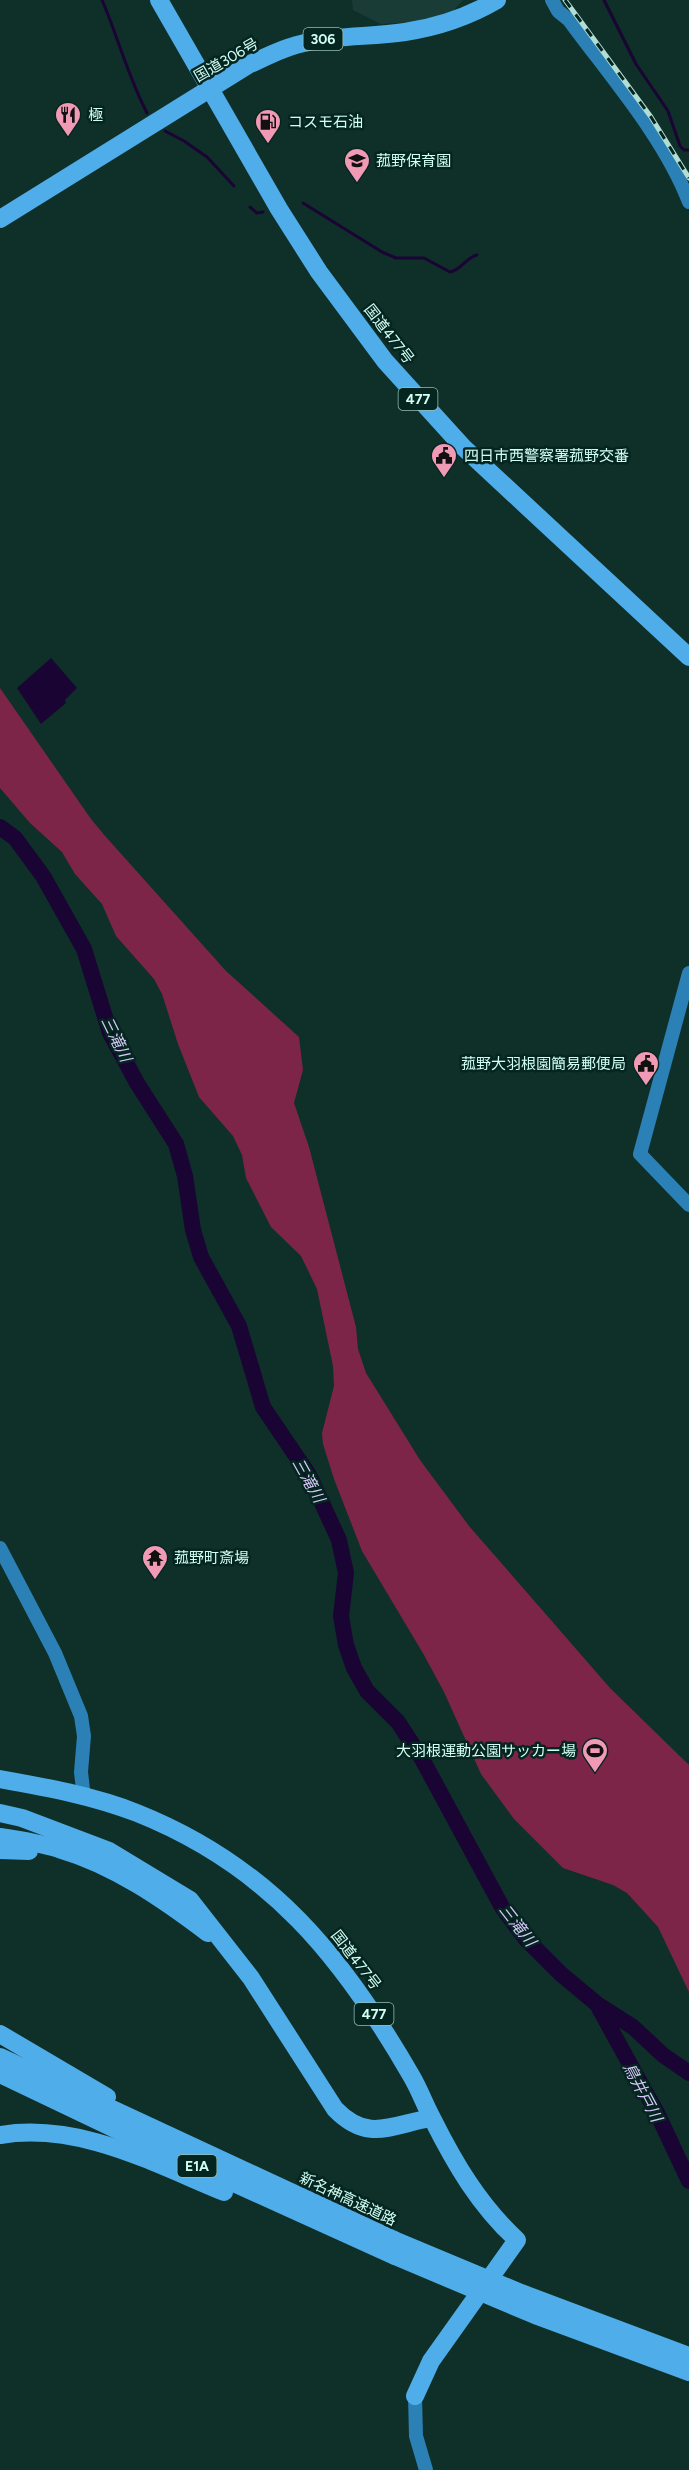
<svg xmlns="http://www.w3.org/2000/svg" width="689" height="2470" font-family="Figtree,'Noto Sans JP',sans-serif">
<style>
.built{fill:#193d36}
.green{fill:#7d2548}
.water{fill:#1a0434}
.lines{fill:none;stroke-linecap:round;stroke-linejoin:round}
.stream{stroke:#1a0434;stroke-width:3}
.river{stroke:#1a0434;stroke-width:16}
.secondary{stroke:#2b81b5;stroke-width:14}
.highway{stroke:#4fade9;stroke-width:18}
.rail-casing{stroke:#b1ddd3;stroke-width:5}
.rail{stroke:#052520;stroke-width:3;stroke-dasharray:9;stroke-linecap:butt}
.highway-bridge{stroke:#4fade9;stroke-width:18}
.labels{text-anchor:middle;stroke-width:5;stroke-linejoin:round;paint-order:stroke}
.shield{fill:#052520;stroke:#94beb4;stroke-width:1.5}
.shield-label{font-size:14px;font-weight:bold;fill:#d1fff4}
.street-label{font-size:15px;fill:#d1fff4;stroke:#052520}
.poi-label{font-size:15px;fill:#d1fff4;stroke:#052520;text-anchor:start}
.water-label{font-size:16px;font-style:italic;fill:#d8c8fa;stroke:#052520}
</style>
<rect width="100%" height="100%" fill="#0f2f29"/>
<path class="built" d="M 352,0 L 463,0 L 452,12 L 441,16 L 412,22 L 381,24 L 353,10 Z"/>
<path class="green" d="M 0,688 L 91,819 L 106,837 L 226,971 L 299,1037 L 303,1070 L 294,1103 L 309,1147 L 356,1327 L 358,1349 L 366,1373 L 420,1460 L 469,1526 L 610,1688 L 689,1765 L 689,1992 L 658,1927 L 627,1893 L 613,1885 L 563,1868 L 514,1819 L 481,1774 L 444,1692 L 424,1655 L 362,1551 L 334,1479 L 323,1444 L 322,1433 L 334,1386 L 333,1366 L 317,1289 L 301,1256 L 271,1227 L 246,1178 L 242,1155 L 233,1136 L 199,1097 L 178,1044 L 162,994 L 154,979 L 116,936 L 102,904 L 75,874 L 62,852 L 30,823 L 0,788 Z"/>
<path class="water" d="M 51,658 L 77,688 L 65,700 L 66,703 L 41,724 L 17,688 Z"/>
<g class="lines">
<g class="stream">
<path d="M 102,0 C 118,37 128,77 147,113"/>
<path d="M 604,0 L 636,64 L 668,111 L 680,146 L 684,150 L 689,150"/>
<path d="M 165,131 L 184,141 L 207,157 L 234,186"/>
<path d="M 303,203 L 382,252 L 396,258 L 424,258 L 450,272 C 462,270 466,257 477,255"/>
<path d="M 250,207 L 257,213 L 263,212"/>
</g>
<g class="river">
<path d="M 0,827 L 15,838 L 43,876 L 84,949 L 110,1033 L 137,1083 L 176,1144 L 185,1176 L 193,1230 L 201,1257 L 239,1326 L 263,1407 L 309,1475 L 339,1540 L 346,1573 L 341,1616 L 346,1645 L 354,1668 L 367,1691 L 398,1722 L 422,1759 L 502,1907 L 525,1938 L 561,1974 L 597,2004 L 633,2027 L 663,2055 L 689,2073"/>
<path d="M 599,2008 L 657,2113 L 689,2181"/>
</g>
<g class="secondary">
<path d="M 552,0 L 558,11 L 569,20 C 610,76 664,137 689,202"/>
<path d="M 689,973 L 640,1154 L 689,1205"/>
<path d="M 0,1548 L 55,1653 L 81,1716 L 84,1736 L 81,1772 L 84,1798"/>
<path d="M 415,2396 L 416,2436 L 426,2470"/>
</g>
<g class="highway">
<path d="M 159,0 L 279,209 L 319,272 L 385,361 L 463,447 L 689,657"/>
<path d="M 0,219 L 248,65 C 268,56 287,46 309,42 C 341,35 373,37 405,32 C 438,27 468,17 497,0"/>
<path d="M 0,1779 C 45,1787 94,1796 137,1813 C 270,1866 343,1957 412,2077 C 420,2091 425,2105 432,2118 C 455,2164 479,2205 517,2240 L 431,2361 L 415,2396"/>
<path d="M 0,1813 L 22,1818 L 109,1851 L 190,1900 L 251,1978 L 335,2109 C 368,2143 391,2125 431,2118"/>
<path d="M 0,1837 C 20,1840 40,1843 59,1849 C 114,1865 163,1899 208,1933"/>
<path d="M 0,1850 L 29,1851"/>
<path d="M 0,2034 L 107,2097"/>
<path d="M 0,2057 L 394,2240"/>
<path d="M 0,2074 L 117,2130 L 395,2256"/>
<path d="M 0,2135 C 79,2122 153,2163 224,2192"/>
</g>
<defs>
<path id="rail" d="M 565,0 L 651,117 L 689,178"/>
</defs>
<use href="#rail" class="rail-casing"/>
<use href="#rail" class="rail"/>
<g class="highway-bridge">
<path d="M 394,2240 L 521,2293 L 689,2356"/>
<path d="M 395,2256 L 535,2315 L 689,2372"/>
</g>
</g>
<defs>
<symbol id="restaurant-pin" viewBox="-11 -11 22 30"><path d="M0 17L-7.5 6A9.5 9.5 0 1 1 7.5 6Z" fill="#f09ab5" stroke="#052520"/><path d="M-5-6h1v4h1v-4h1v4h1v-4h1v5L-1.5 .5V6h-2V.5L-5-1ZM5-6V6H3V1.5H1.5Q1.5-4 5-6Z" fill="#111"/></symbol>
<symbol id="fuel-pin" viewBox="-11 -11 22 30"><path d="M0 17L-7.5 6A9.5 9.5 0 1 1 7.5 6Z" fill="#f09ab5" stroke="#052520"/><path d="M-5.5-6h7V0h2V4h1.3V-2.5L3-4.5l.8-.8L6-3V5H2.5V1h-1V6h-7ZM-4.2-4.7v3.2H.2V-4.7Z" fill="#111"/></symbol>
<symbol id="school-pin" viewBox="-11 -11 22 30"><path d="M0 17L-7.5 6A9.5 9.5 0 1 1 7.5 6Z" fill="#f09ab5" stroke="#052520"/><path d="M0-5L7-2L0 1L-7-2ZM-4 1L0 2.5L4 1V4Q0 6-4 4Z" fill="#111"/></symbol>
<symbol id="civic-pin" viewBox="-11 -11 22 30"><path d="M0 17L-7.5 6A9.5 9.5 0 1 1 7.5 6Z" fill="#f09ab5" stroke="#052520"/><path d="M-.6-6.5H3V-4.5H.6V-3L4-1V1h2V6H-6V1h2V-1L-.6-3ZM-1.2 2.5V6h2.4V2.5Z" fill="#111"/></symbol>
<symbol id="temple-pin" viewBox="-11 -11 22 30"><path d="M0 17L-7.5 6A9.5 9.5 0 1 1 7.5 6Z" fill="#f09ab5" stroke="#052520"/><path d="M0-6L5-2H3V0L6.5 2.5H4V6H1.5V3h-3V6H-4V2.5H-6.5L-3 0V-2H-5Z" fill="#111"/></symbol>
<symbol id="stadium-pin" viewBox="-11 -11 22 30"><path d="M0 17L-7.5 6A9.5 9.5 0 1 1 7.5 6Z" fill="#f09ab5" stroke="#052520"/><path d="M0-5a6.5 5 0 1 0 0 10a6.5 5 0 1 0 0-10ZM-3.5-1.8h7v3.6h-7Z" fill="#111"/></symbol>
</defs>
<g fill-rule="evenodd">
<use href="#restaurant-pin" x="53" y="100" width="30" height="40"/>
<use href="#fuel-pin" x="253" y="107" width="30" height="40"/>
<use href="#school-pin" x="342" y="146" width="30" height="40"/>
<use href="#civic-pin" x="429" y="441" width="30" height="40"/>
<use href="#civic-pin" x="631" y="1049" width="30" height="40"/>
<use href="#temple-pin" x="140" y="1543" width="30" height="40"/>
<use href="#stadium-pin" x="580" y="1736" width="30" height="40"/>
</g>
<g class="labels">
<g class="shield">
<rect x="303.5" y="28" width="39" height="22" rx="4.5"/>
<rect x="398.5" y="388" width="39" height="22" rx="4.5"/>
<rect x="354.5" y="2003" width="39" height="22" rx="4.5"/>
<rect x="177.5" y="2155" width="39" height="22" rx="4.5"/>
</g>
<g class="shield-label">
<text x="323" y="44">306</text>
<text x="418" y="404">477</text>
<text x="374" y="2019">477</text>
<text x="197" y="2171">E1A</text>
</g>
<g class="street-label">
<text transform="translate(226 60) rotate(-30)" y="5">国道306号</text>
<text transform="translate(389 334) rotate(52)" y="5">国道477号</text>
<text transform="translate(356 1960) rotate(52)" y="5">国道477号</text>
<text transform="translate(348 2199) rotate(25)" y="5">新名神高速道路</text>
</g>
<g class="poi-label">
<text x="88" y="120">極</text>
<text x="288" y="127">コスモ石油</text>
<text x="376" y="166">菰野保育園</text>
<text x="464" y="461">四日市西警察署菰野交番</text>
<text x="626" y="1069" text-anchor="end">菰野大羽根園簡易郵便局</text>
<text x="174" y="1563">菰野町斎場</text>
<text x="576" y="1756" text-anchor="end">大羽根運動公園サッカー場</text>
</g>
<g class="water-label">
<text transform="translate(117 1039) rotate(64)" y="6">三滝川</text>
<text transform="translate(309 1480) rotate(61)" y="6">三滝川</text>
<text transform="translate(518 1925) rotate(52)" y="6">三滝川</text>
<text transform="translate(643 2092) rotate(62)" y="6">鳥井戸川</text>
</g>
</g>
</svg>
